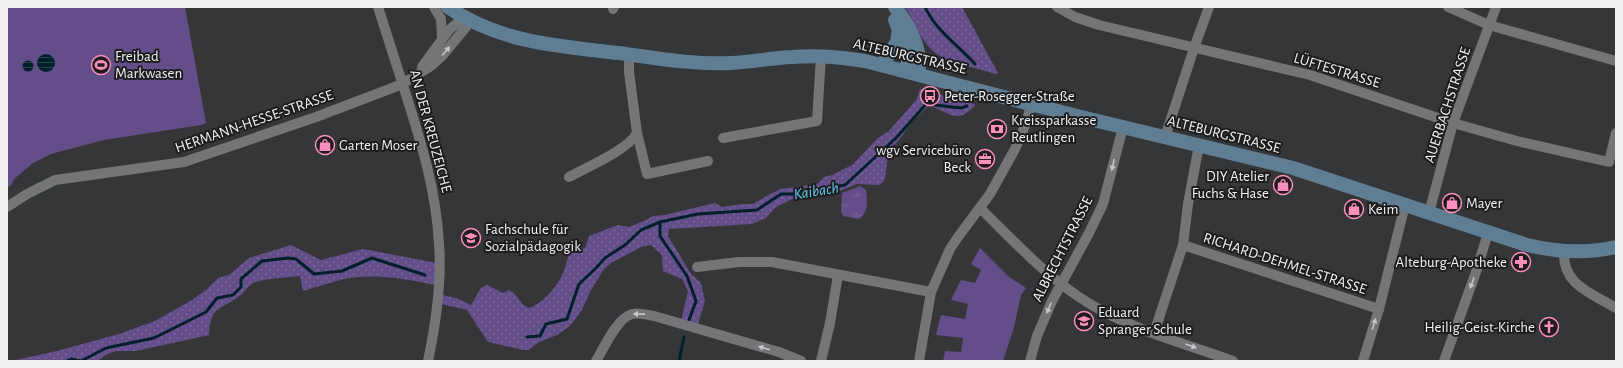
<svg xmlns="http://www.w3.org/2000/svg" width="1623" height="368" font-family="'Alegreya Sans',sans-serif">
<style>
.grass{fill:url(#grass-dots)}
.park{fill:url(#park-tufts)}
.garden{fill:#644e8a}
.water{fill:url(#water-rules)}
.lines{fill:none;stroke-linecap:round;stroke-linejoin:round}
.stream{stroke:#00202b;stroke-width:3}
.street{stroke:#737577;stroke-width:10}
.secondary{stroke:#5f7d93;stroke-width:14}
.oneway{fill:#c4c6c8}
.labels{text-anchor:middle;stroke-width:4;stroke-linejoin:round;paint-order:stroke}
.poi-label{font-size:15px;fill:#f0f1f3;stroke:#1d1d1e;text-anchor:start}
.street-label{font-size:15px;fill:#f0f1f3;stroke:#1d1d1e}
.water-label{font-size:16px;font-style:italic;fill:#62cef6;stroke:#1d1d1e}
</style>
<defs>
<pattern id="grass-dots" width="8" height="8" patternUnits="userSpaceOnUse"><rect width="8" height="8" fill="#644e8a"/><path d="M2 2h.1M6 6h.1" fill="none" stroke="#7a689b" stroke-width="1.8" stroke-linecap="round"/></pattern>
<pattern id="park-tufts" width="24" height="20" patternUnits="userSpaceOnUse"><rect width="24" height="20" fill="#644e8a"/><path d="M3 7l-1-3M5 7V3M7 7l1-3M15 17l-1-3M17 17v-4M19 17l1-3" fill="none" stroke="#7a689b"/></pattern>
<pattern id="water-rules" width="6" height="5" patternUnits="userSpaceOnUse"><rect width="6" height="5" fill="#00202b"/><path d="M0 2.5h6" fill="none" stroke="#26414a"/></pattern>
</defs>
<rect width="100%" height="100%" fill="#343638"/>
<g class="grass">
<path d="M 905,7 L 962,7 L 998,73 L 996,74 C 983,70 942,60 934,52 C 920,40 915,21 905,7 Z"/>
<path d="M 920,89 L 975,104 C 974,108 972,108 969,111 C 954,124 944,108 928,106 L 910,124 L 899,140 L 891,148 L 888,156 L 885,179 L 880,185 L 857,184 L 830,195 L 792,199 L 776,207 L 766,218 L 752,224 L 669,229 L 668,236 L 691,274 L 701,283 L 705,301 L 697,327 L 681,321 L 688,291 L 682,279 L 663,271 L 662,255 L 651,245 L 641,247 L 611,263 L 604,269 L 591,290 L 582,310 L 570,326 L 557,335 L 539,342 L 529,350 L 523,350 L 488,342 L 467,310 L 437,303 L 438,294 L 456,298 L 471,305 L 481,288 L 487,285 L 503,293 L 509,290 C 519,295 519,304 529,308 C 544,303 559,285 564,270 C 567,265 566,258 571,253 C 574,250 581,249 585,248 L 589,236 L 618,225 L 629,227 L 646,220 L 653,216 L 665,215 L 715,203 L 722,207 L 743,204 L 753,204 L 772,193 L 781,189 L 817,184 L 824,177 L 832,175 L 852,165 L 878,138 L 889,131 L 917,99 Z"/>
<path d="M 291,245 L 321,260 L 363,249 L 437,263 L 435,285 C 407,279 374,273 345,279 C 331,282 317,287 303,291 L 300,276 C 290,277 261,279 253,283 C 249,285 245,291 242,294 C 223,310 210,304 209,335 L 136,351 L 116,351 L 105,355 L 98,361 L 11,361 L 57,351 L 119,334 L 155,321 L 192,300 L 207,289 L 218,278 L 229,275 L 249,258 Z"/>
</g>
<path class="park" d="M 860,186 L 866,190 C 867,201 869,212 859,219 L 843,216 L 841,211 L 842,193 Z"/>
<g class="garden">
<path d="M 7,7 L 185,7 L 206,123 L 201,125 L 104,140 L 51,154 L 33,163 L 14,179 L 11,185 L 7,188 Z"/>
<path d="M 980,248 L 1009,277 L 1026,288 L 1021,295 L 1014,327 L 1003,361 L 943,361 L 945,351 L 961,352 L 963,338 L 936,335 L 941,315 L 965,319 L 968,304 L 951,300 L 961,280 L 975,283 L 981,270 L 971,264 Z"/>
</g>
<g class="water">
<circle cx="46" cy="63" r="9"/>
<circle cx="28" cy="66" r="5.5"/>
</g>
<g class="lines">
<g class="stream">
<path d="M 925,7 C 936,31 958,45 975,64"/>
<path d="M 660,222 L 660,236 L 687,276 L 696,301 L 689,320"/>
<path d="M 527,337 L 540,336 L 546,324 L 567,319 L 579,284 L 596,268 L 605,258 L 625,245 L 641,230 L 660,222 L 698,214 L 757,210 L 781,194 L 802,194 L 826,188 L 845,185 L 897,137 L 926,104 L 961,108 L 967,106"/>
<path d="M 67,361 L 71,359 L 81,361 L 106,348 L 154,338 L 206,312 L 217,298 L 233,295 L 241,287 L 241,279 L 262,261 L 288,258 L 296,259 L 314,274 L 342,271 L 372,258 L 425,275"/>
<path d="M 679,361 L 684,337"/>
</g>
<g class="street">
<path d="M 378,7 C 386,32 394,57 402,82 C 419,136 436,186 439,244 C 442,283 436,323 428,361"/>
<path d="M 434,7 L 441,19 L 442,38"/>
<path d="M 1057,7 L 1075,17 L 1099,25 L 1310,75 L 1453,123 L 1517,141 L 1609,162 L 1616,133"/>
<path d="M 1448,7 L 1489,25 L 1616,61"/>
<path d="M 613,9 L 614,7"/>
<path d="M 629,54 L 629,72 L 637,133 L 647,174 L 708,161"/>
<path d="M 422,67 L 449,30 L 464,17"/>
<path d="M 1165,137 L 1194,48 L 1209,7"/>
<path d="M 723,138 L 817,121 L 821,56"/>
<path d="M 569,177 C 587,167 628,150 637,133"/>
<path d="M 7,207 L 27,194 L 55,180 L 184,162 L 316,117 L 387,90 L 402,84 L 431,66 L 442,56 L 471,21"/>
<path d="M 980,208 C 1015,242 1048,279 1090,304 C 1133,330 1186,344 1233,361"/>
<path d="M 1429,213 L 1453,123 L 1496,7"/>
<path d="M 1183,245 L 1379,309"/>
<path d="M 1564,251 C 1562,285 1591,293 1616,308"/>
<path d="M 697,267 L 739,262 L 772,262 L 931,292"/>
<path d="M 1154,333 L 1183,245 L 1188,204 L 1199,145"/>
<path d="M 596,361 C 604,348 617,318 632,314 C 639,312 647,315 654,316 L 779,352 L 801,361"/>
<path d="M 821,361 L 830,323 L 838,275"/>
<path d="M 919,361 L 931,292 L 950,249 L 958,237 L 990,194 L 1015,149 L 1027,121 L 1031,104"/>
<path d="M 1030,361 L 1037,336 L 1052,301 L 1089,233 L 1103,204 L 1123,127"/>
<path d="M 1363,361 L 1379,309 L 1405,205"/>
<path d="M 1444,361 L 1476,272 L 1488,233"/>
</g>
<g class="secondary">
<path d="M 448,7 C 500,43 559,46 619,53 C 656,58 694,65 731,63 C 752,62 772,58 792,57 C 816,55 841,57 865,61 L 1077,116 L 1293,168 L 1527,245 C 1557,252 1586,254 1616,247"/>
<path d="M 895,7 C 910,26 923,49 918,74"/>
<path d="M 895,20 L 909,56 L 906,71"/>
<path d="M 882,65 L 897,42 L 899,29"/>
</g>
</g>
<defs><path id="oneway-solid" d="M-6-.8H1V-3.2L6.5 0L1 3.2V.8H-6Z"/></defs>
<g class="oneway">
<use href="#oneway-solid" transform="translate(446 51) rotate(-49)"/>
<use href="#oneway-solid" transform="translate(1113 165) rotate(102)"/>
<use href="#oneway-solid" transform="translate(1472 283) rotate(110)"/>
<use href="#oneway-solid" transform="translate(1049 308) rotate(114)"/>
<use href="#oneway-solid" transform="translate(639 314) rotate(-179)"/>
<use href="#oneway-solid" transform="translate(1374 324) rotate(-74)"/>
<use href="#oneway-solid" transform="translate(1191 346) rotate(20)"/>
<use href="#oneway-solid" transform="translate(764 348) rotate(-164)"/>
</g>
<defs>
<symbol id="stadium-ring" viewBox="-11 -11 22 22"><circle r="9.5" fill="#1d1d1e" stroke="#fe8ebb" stroke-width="1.5"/><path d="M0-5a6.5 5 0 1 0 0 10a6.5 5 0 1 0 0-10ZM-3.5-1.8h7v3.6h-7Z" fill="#fe8ebb"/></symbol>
<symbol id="bus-ring" viewBox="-11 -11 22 22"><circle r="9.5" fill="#1d1d1e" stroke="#fe8ebb" stroke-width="1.5"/><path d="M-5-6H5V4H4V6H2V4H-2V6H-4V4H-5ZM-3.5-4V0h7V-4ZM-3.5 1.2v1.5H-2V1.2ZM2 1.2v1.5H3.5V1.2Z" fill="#fe8ebb"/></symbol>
<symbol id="bank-ring" viewBox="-11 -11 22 22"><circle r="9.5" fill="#1d1d1e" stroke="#fe8ebb" stroke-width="1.5"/><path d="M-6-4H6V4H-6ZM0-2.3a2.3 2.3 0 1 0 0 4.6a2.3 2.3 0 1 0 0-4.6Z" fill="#fe8ebb"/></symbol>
<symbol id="shop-ring" viewBox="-11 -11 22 22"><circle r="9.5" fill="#1d1d1e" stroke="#fe8ebb" stroke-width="1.5"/><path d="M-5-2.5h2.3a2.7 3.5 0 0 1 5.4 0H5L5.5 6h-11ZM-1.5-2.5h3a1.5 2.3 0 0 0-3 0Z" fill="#fe8ebb"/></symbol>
<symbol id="office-ring" viewBox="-11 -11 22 22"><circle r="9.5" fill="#1d1d1e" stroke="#fe8ebb" stroke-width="1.5"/><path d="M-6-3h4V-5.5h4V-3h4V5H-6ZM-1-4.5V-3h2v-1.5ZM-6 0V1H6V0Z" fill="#fe8ebb"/></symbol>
<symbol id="university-ring" viewBox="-11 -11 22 22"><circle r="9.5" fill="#1d1d1e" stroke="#fe8ebb" stroke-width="1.5"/><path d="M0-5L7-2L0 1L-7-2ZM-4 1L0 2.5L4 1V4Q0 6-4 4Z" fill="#fe8ebb"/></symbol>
<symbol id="pharmacy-ring" viewBox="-11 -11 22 22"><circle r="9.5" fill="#1d1d1e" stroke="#fe8ebb" stroke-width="1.5"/><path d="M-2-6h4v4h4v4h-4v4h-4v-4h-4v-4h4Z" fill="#fe8ebb"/></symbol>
<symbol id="school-ring" viewBox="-11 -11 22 22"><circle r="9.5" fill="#1d1d1e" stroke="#fe8ebb" stroke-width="1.5"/><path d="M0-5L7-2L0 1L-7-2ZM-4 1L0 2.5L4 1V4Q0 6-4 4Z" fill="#fe8ebb"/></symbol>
<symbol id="church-ring" viewBox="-11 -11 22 22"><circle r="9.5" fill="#1d1d1e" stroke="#fe8ebb" stroke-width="1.5"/><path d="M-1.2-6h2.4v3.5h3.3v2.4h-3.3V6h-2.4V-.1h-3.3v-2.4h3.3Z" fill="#fe8ebb"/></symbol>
</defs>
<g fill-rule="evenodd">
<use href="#stadium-ring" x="90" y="54" width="22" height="22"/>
<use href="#bus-ring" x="919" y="85" width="22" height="22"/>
<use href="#bank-ring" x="986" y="118" width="22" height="22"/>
<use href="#shop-ring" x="314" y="134" width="22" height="22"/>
<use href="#office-ring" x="974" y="148" width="22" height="22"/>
<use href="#shop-ring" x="1272" y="174" width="22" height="22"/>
<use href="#shop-ring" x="1441" y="192" width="22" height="22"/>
<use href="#shop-ring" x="1343" y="198" width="22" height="22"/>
<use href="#university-ring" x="460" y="227" width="22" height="22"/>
<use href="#pharmacy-ring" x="1510" y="251" width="22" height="22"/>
<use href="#school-ring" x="1073" y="310" width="22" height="22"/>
<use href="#church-ring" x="1538" y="316" width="22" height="22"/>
</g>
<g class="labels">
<g class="poi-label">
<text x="115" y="61">Freibad<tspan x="115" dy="17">Markwasen</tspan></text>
<text x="944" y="101">Peter-Rosegger-Straße</text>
<text x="1011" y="125">Kreissparkasse<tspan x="1011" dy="17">Reutlingen</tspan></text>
<text x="339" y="150">Garten Moser</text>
<text x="971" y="155" text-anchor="end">wgv Servicebüro<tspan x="971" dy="17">Beck</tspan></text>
<text x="1269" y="181" text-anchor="end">DIY Atelier<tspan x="1269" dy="17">Fuchs &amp; Hase</tspan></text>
<text x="1466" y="208">Mayer</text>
<text x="1368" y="214">Keim</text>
<text x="485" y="234">Fachschule für<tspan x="485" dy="17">Sozialpädagogik</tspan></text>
<text x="1507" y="267" text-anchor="end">Alteburg-Apotheke</text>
<text x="1098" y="317">Eduard<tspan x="1098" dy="17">Spranger Schule</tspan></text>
<text x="1535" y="332" text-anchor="end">Heilig-Geist-Kirche</text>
</g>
<g class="street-label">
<text transform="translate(910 56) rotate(13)" y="5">ALTEBURGSTRASSE</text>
<text transform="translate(1337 70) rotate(17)" y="5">LÜFTESTRASSE</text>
<text transform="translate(1447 105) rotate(-72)" y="5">AUERBACHSTRASSE</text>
<text transform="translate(254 121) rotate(-19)" y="5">HERMANN-HESSE-STRASSE</text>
<text transform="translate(431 131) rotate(75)" y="5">AN DER KREUZEICHE</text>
<text transform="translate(1224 134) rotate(14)" y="5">ALTEBURGSTRASSE</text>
<text transform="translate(1062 249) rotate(-63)" y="5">ALBRECHTSTRASSE</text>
<text transform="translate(1285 263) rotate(18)" y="5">RICHARD-DEHMEL-STRASSE</text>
</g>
<g class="water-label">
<text transform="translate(816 190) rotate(-9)" y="6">Kaibach</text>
</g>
</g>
<rect width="1623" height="368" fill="none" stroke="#f0f1f3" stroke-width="16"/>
</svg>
